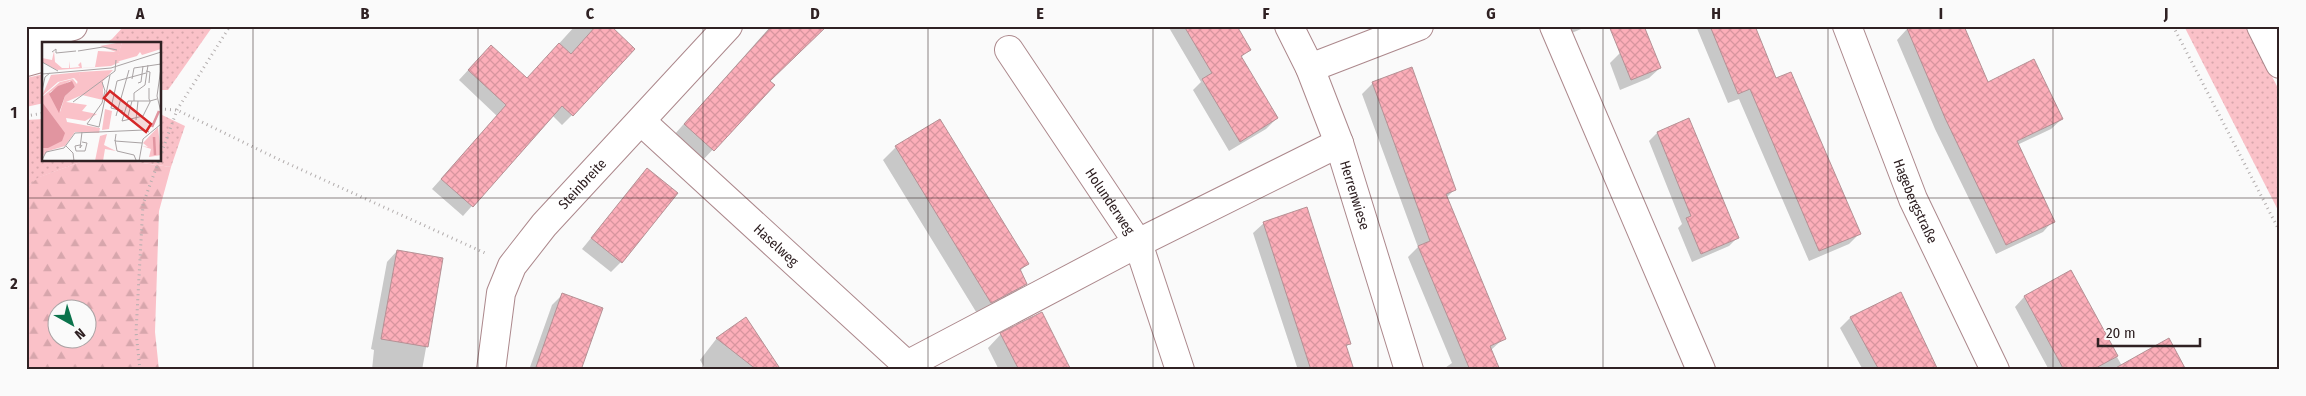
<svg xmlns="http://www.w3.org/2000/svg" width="2306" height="396" font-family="'Fira Sans Condensed',sans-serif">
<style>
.grass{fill:url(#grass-dots)}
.forest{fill:url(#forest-firs);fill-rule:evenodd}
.shadow{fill:#0003}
.building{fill:url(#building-cross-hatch);stroke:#b59195}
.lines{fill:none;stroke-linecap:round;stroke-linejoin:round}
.minor-casing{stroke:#ac888c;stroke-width:30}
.path{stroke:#b2adad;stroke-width:3;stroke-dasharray:1 4;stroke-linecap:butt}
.minor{stroke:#fff;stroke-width:28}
.grid{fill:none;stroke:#2f2123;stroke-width:1;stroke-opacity:0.55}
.labels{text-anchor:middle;stroke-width:4.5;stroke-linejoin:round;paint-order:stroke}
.street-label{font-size:14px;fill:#2f2123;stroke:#fafafa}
.inset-river{fill:none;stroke:#e195a0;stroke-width:2.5}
.inset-road{fill:none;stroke:#a9a3a4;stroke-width:1}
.view{fill:#d62828;fill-opacity:0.15;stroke:#d62828;stroke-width:2.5}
.inset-edge{fill:none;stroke:#2f2123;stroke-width:2.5}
.neatline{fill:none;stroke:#2f2123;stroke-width:2}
.grid-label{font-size:16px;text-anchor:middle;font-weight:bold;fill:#2f2123}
</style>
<defs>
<pattern id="grass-dots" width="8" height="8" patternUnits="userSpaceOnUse" patternTransform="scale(1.25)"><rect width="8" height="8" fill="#fac1c8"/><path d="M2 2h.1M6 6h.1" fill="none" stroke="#d7a6ac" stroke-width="1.8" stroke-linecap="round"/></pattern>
<pattern id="forest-firs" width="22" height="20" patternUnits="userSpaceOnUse" patternTransform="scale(1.25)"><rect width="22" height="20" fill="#fac1c8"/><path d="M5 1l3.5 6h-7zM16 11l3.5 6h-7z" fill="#d7a6ac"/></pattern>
<pattern id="building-cross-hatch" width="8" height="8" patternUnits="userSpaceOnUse" patternTransform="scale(1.25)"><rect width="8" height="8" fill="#fcaeb9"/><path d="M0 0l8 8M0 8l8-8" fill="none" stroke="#d8959f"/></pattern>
</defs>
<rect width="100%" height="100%" fill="#fafafa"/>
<g class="grass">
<path d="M 124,26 L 213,26 L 168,90 L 160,90 L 160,44 L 104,44 L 112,39 Z"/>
<path d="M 2184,26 L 2246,26 L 2280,92 L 2280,214 Z"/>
<path d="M 44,74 L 44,103 L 26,107 L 26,78 Z"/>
<path d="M 160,114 L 185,126 L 171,167 L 121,160 L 160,160 Z"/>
<path d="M 44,119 L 44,160 L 86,160 L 40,177 L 26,188 L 26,120 Z"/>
</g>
<path class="forest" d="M 86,160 L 121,160 L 171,167 L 159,211 L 155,332 L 159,370 L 26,370 L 26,188 L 39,177 ZM 58,308 L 88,308 L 88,338 L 58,338 Z"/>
<g class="shadow">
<path d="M 575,26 L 609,26 L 572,115 L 562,125 L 552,115 L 463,216 L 432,189 L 497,116 L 459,80 L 481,56 L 526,80 Z"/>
<path d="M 771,26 L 826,26 L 769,81 L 773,85 L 702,161 L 674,135 Z"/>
<path d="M 1168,26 L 1235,26 L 1249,49 L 1241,58 L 1277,118 L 1266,129 L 1229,151 L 1193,90 L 1201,82 Z"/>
<path d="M 1563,26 L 1588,26 L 1567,35 Z"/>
<path d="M 1696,26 L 1754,26 L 1776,80 L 1859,234 L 1849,244 L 1809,261 L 1739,99 L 1728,103 Z"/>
<path d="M 1914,26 L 1987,84 L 2062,119 L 2051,129 L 2017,145 L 2053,221 L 2043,232 L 1996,254 L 1935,129 L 1897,40 L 1907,29 Z"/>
<path d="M 1620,53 L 1660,68 L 1649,78 L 1620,90 L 1610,63 Z"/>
<path d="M 1411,69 L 1455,189 L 1446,198 L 1504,338 L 1491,350 L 1499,370 L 1442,370 L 1452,363 L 1408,257 L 1418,247 L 1362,94 L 1372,84 Z"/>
<path d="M 1657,133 L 1738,237 L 1729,246 L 1692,262 L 1678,228 L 1682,224 L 1649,141 Z"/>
<path d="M 896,147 L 1027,264 L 1020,271 L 1026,283 L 1013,297 L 978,315 L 883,160 Z"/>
<path d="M 647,170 L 621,262 L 611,272 L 582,249 Z"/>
<path d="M 1264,223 L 1350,343 L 1345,348 L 1352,370 L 1294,370 L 1297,367 L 1253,233 Z"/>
<path d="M 397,251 L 442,259 L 422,370 L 372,370 L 374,350 L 371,349 L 387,262 Z"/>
<path d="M 2070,272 L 2122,366 L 2180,370 L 2049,370 L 2015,307 L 2024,297 Z"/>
<path d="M 1900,294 L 1937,370 L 1863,370 L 1840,328 L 1850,318 Z"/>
<path d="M 562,295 L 579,370 L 529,370 L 552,305 Z"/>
<path d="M 1001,334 L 1070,370 L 999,370 L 988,348 Z"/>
<path d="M 717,338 L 780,370 L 706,370 L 700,360 Z"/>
</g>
<g class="building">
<path d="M 596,26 L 611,26 L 635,49 L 573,116 L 562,106 L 473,207 L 441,179 L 506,105 L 468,70 L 491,45 L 527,78 L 559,43 L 571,54 Z"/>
<path d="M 772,26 L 827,26 L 770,81 L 775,85 L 714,151 L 684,124 Z"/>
<path d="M 1184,26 L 1237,26 L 1251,50 L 1241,56 L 1278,118 L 1240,142 L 1202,79 L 1212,73 Z"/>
<path d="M 1609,26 L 1644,26 L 1661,68 L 1631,80 Z"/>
<path d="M 1710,26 L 1755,26 L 1776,78 L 1791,72 L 1861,234 L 1819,251 L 1750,89 L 1738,94 Z"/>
<path d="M 1906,26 L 1964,26 L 1988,82 L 2034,59 L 2063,119 L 2017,141 L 2055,222 L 2006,245 L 1945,118 Z"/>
<path d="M 1412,67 L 1456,190 L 1446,194 L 1506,339 L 1490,346 L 1500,370 L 1470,370 L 1418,246 L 1430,241 L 1372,82 Z"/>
<path d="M 1689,118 L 1739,238 L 1701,254 L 1686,218 L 1691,216 L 1657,132 Z"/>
<path d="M 940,119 L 1029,264 L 1020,269 L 1027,284 L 991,303 L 895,146 Z"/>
<path d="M 647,168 L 678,193 L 622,263 L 591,238 Z"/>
<path d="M 1307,207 L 1351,344 L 1346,345 L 1354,370 L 1311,370 L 1263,222 Z"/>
<path d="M 397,250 L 443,258 L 428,347 L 381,339 Z"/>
<path d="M 2071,270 L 2118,356 L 2092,370 L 2064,370 L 2024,296 Z"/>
<path d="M 1901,292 L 1938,370 L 1879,370 L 1850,317 Z"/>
<path d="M 562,293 L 603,308 L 581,370 L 535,370 Z"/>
<path d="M 1042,312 L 1071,370 L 1019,370 L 1000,333 Z"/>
<path d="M 746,317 L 781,370 L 757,370 L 716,338 Z"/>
<path d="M 2169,338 L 2186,370 L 2112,370 Z"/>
</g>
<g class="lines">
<defs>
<g id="minor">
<path id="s1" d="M 1289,26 L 1310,68 L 1339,143 L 1409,370"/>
<path d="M 1554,26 L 1701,370"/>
<path id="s2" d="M 1847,26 L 1913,199 L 1995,370"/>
<path d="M 2261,26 L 2280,64"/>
<path d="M 26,36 L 36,36 L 73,26"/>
<path id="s3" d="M 1009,50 L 1138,243 L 1180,370"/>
<path d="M 26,62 L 44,57"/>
<path d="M 1310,68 L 1419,26"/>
<path id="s4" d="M 642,122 L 907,365 L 909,370"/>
<path d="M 907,365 L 1138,243 L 1339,143"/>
<path id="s5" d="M 491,370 L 501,293 L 512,266 L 544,225 L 728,26"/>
</g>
</defs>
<use href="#minor" class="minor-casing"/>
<g class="path">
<path d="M 2173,26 L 2280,232"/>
<path d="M 160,109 L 177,110 L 280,160 L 485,253"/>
<path d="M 26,116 L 44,113"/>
<path d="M 160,157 L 177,110 L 230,26"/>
<path d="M 140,370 L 136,332 L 143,204 L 159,160"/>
</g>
<use href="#minor" class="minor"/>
</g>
<path class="grid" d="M 253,26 L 253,370M 478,26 L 478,370M 703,26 L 703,370M 928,26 L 928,370M 1153,26 L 1153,370M 1378,26 L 1378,370M 1603,26 L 1603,370M 1828,26 L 1828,370M 2053,26 L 2053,370M 26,198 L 2280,198"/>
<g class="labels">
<g class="street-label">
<text dy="5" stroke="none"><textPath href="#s5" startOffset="215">Steinbreite</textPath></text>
<text dy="5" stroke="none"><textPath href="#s1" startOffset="182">Herrenwiese</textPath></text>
<text dy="5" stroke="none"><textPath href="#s2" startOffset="188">Hagebergstraße</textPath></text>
<text dy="5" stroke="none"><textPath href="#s3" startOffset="182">Holunderweg</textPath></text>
<text dy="5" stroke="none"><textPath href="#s4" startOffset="182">Haselweg</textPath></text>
</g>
</g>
<g transform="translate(42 42)">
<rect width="119" height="119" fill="#fafafa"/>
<path d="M 80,0 L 75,19 L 78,20 L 69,24 L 15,28 L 0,20 L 0,16 L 10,18 L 12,9 L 13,20 L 20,26 L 27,26 L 28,19 L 28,26 L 38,25 L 36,23 L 39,20 L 40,26 L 53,25 L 56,9 L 74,10 L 58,4 ZM 71,28 L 61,39 L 61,58 L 40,53 L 24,60 L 45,63 L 40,69 L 55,72 L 43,79 L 24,76 L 25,80 L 58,86 L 57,91 L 33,90 L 23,104 L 6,109 L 0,115 L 0,55 L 18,40 L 31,37 L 35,42 L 38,30 ZM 28,39 L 33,45 L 23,54 L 18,70 L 8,50 ZM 116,85 L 119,113 L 107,115 L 109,107 L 100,104 L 106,105 L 101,101 Z" fill="#fac1c8" fill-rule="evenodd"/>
<path d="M 38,30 L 37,41 L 32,36 L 16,40 L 0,54 L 9,33 ZM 63,67 L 70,69 L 67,87 L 60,88 ZM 65,92 L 62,103 L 74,109 L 63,107 L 61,119 L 53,119 L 58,94 Z" fill="#fac1c8"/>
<path d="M 80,0 L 119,0 L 119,7 L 100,13 L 98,10 L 95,14 L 74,20 Z" fill="#fac1c8"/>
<path d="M 30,39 L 33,45 L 23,54 L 17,71 L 7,52 L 16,44 ZM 0,60 L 23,91 L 20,99 L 6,106 L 0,106 Z" fill="#e195a0"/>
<path class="inset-river" d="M 110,85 L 117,69M 112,95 L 113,113"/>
<path class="inset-road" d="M 7,0 L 26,0M 36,9 L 61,5 L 75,8M 10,10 L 14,7 L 14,11 L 34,9M 0,20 L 16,29M 119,26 L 115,54 L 119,70M 104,29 L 108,30 L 107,41M 0,32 L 69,26 L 119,10M 90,37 L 92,26 L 119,22M 60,40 L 63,49 L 60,61 L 45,82 L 57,85 L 68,33M 96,41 L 99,40 L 101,24M 107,46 L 107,57 L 108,59 L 108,60 L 101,74 L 80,79 L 86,59 L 108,59 L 115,57M 0,49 L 3,35 L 8,31M 92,59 L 92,51 L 103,43 L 106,23M 31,60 L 73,29 L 74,18M 81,69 L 69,66 L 75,39 L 104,31M 74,74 L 87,28M 86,74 L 90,59M 94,78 L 96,59M 74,92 L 73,99 L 100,101M 73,98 L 75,109 L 92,113 L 94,118M 38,103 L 33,104 L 34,109 L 43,109 L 45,101 L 40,100M 40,103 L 38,106 L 40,90M 24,104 L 31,111 L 32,119M 0,118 L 4,110 L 22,106 L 33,91 L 102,88 L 107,90M 97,119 L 101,97 L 119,82"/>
<path class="view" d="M 68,49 L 109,82 L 104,90 L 62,56 Z"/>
<rect width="119" height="119" class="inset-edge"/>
</g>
<rect width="2306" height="396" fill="none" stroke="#fafafa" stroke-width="55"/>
<g transform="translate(72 324) rotate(141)"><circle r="24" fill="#fafafa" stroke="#a9a3a4"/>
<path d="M0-4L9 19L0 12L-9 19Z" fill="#0b734c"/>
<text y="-8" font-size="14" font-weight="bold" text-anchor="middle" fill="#2f2123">N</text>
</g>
<path d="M2098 338v8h102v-8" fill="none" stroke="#2f2123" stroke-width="2.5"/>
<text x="2106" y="338" font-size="15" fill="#2f2123" stroke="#fafafa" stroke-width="4" paint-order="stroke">20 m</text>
<rect x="28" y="28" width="2250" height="340" class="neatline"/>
<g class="grid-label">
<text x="140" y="19">A</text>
<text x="365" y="19">B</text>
<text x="590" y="19">C</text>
<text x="815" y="19">D</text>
<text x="1040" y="19">E</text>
<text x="1266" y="19">F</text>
<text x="1491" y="19">G</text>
<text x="1716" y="19">H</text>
<text x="1941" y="19">I</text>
<text x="2166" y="19">J</text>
<text x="14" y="118">1</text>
<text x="14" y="289">2</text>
</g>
</svg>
